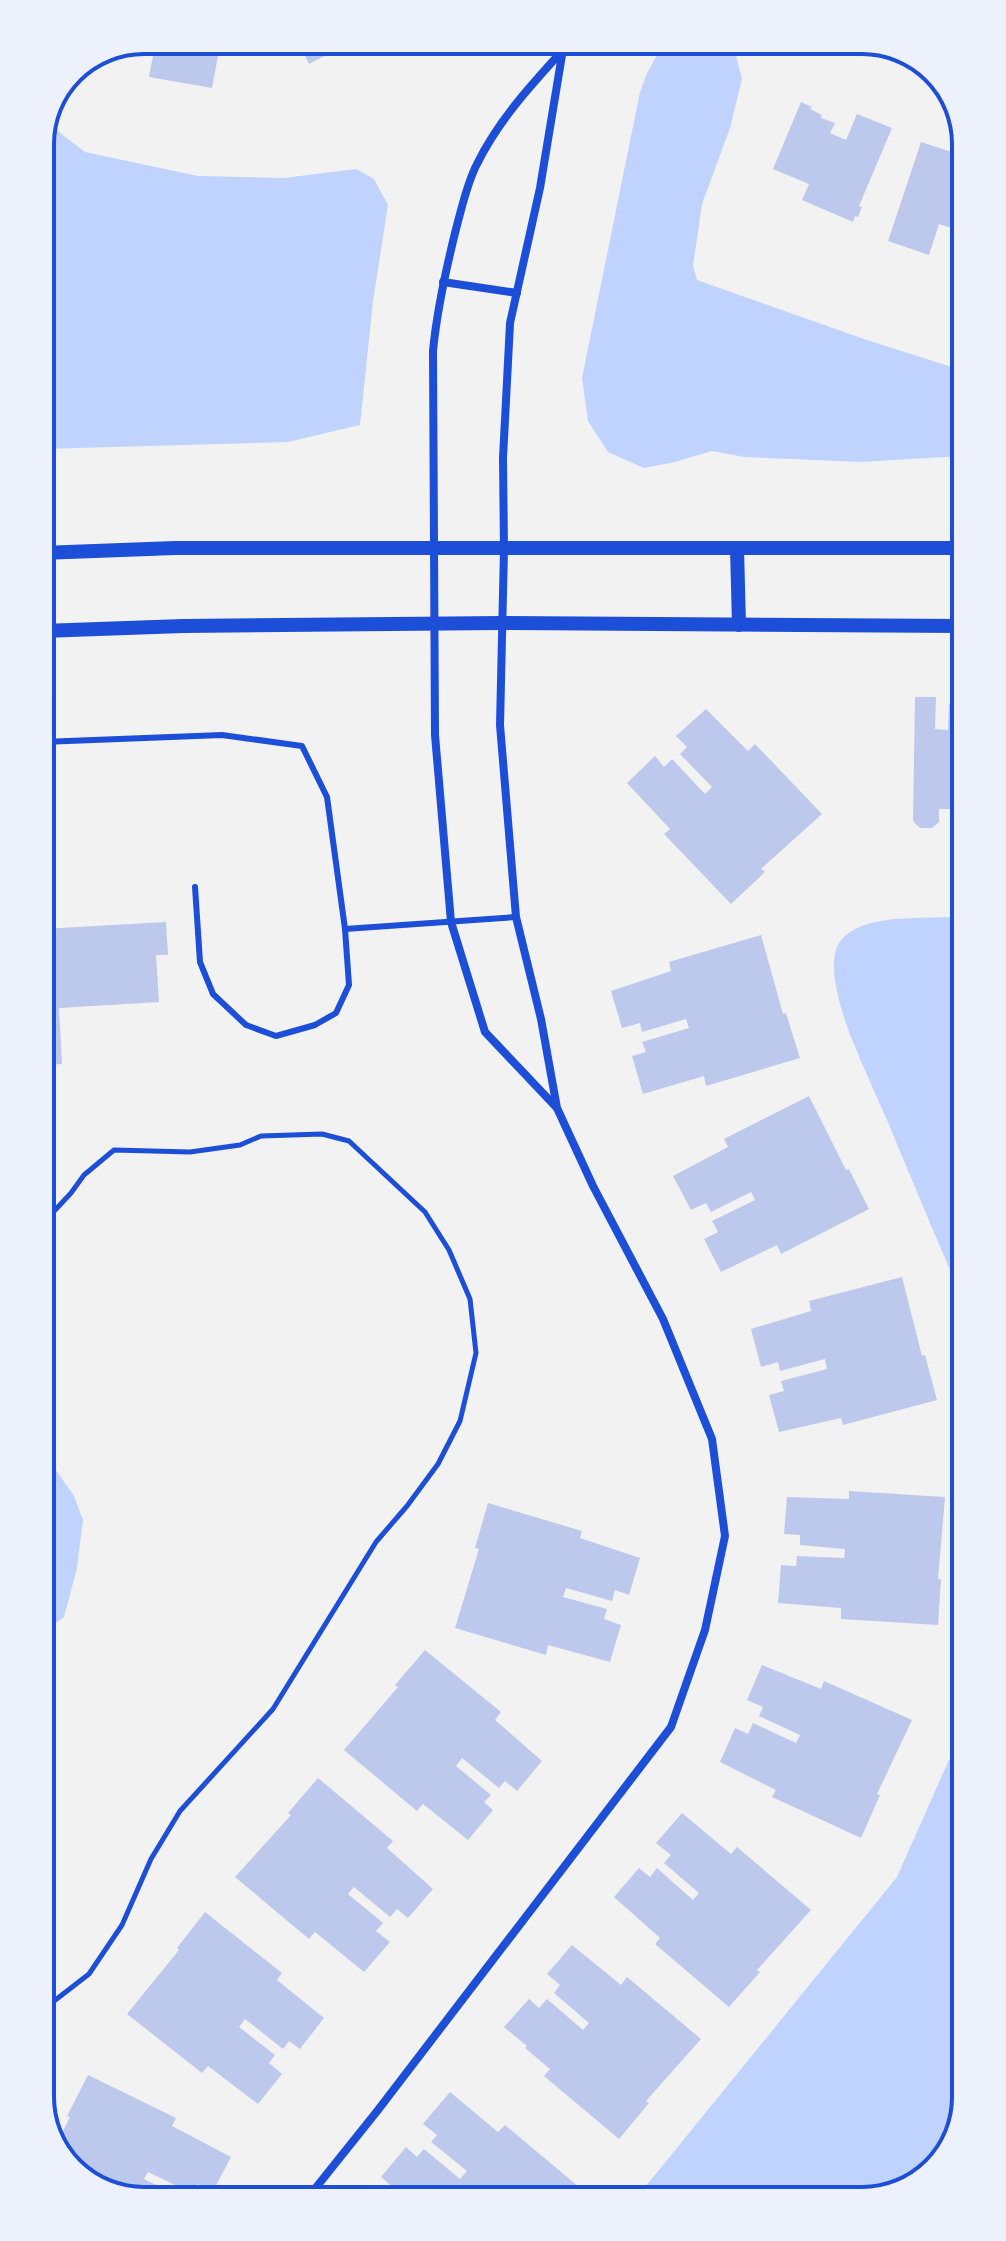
<svg xmlns="http://www.w3.org/2000/svg" width="1006" height="2241" font-family="Mulish,sans-serif">
<style>
.water{fill:#bfd3fe}
.building{fill:#bdc9ec}
.lines{fill:none;stroke-linecap:round;stroke-linejoin:round}
.path{stroke:#1d4ed8;stroke-width:5}
.service{stroke:#1d4ed8;stroke-width:6}
.minor{stroke:#1d4ed8;stroke-width:8}
.tertiary{stroke:#1d4ed8;stroke-width:14}
.rim{fill:none;stroke:#1d4ed8;stroke-width:4}
</style>
<rect width="100%" height="100%" fill="#f2f2f2"/>
<g class="water">
<path d="M 708,47 L 736,56 L 742,79 L 730,128 L 702,204 L 693,266 L 697,280 L 867,340 L 961,370 L 961,456 L 861,462 L 744,457 L 712,451 L 675,462 L 644,468 L 608,452 L 588,421 L 582,378 L 640,92 L 647,73 L 657,55 Z"/>
<path d="M 47,123 L 85,152 L 198,176 L 284,178 L 356,169 L 374,179 L 388,205 L 373,301 L 360,425 L 288,442 L 41,449 L 40,137 Z"/>
<path d="M 944,917 L 963,918 L 964,1303 C 939,1244 914,1186 890,1127 C 877,1097 863,1067 851,1037 C 843,1016 827,969 837,947 C 853,914 913,919 944,917 Z"/>
<path d="M 44,1441 L 51,1463 L 74,1496 L 83,1520 L 77,1568 L 64,1617 L 49,1628 L 44,1628 Z"/>
<path d="M 965,1724 L 966,2098 L 948,2155 L 896,2195 L 637,2197 L 897,1877 Z"/>
</g>
<g class="building">
<path d="M 156,40 L 221,40 L 212,88 L 149,77 Z"/>
<path d="M 297,40 L 356,40 L 309,64 Z"/>
<path d="M 801,102 L 812,107 L 810,109 L 822,115 L 821,118 L 835,123 L 830,133 L 846,140 L 857,114 L 892,128 L 859,206 L 862,207 L 858,217 L 855,216 L 853,222 L 802,200 L 809,184 L 773,169 Z"/>
<path d="M 921,142 L 955,153 L 951,169 L 961,172 L 961,231 L 939,224 L 929,255 L 888,241 Z"/>
<path d="M 915,697 L 936,697 L 935,729 L 948,730 L 949,704 L 962,704 L 962,809 L 939,809 L 939,822 L 932,828 L 920,828 L 913,821 Z"/>
<path d="M 706,709 L 748,751 L 755,744 L 822,814 L 761,869 L 765,872 L 731,904 L 664,834 L 670,829 L 627,783 L 655,756 L 664,767 L 672,759 L 705,794 L 712,787 L 680,754 L 687,747 L 676,736 Z"/>
<path d="M 166,922 L 168,955 L 156,955 L 159,1002 L 59,1008 L 62,1064 L 43,1065 L 42,929 Z"/>
<path d="M 761,935 L 783,1014 L 786,1013 L 800,1058 L 706,1086 L 704,1076 L 643,1094 L 632,1056 L 646,1052 L 642,1042 L 689,1028 L 686,1019 L 642,1032 L 640,1023 L 622,1028 L 611,991 L 671,971 L 669,962 Z"/>
<path d="M 809,1096 L 846,1170 L 849,1169 L 869,1209 L 781,1254 L 777,1245 L 721,1272 L 704,1239 L 718,1232 L 712,1221 L 755,1200 L 751,1192 L 711,1212 L 706,1203 L 691,1210 L 673,1176 L 728,1147 L 724,1139 Z"/>
<path d="M 902,1277 L 922,1356 L 925,1355 L 937,1400 L 843,1425 L 841,1418 L 779,1432 L 769,1395 L 784,1391 L 781,1381 L 827,1369 L 825,1359 L 780,1371 L 778,1362 L 761,1367 L 751,1329 L 811,1311 L 809,1301 Z"/>
<path d="M 849,1491 L 945,1497 L 938,1579 L 941,1579 L 938,1625 L 841,1619 L 841,1608 L 778,1603 L 781,1565 L 796,1566 L 797,1556 L 844,1558 L 845,1549 L 800,1545 L 800,1535 L 784,1534 L 787,1497 L 849,1499 Z"/>
<path d="M 488,1503 L 582,1531 L 580,1538 L 640,1558 L 629,1595 L 615,1590 L 612,1601 L 566,1588 L 563,1597 L 607,1609 L 604,1619 L 621,1625 L 610,1662 L 548,1645 L 546,1655 L 455,1628 L 479,1549 L 475,1548 Z"/>
<path d="M 425,1650 L 501,1712 L 495,1720 L 542,1761 L 517,1791 L 505,1781 L 499,1788 L 462,1758 L 456,1766 L 491,1795 L 484,1802 L 493,1810 L 468,1840 L 423,1804 L 417,1811 L 344,1750 L 398,1687 L 395,1685 Z"/>
<path d="M 762,1665 L 821,1689 L 824,1681 L 912,1720 L 877,1794 L 880,1795 L 861,1838 L 772,1797 L 776,1790 L 720,1762 L 735,1728 L 748,1734 L 753,1723 L 796,1743 L 800,1735 L 759,1716 L 763,1707 L 747,1700 Z"/>
<path d="M 318,1778 L 393,1841 L 387,1848 L 433,1889 L 408,1918 L 397,1909 L 390,1917 L 354,1887 L 348,1894 L 383,1923 L 376,1931 L 390,1942 L 364,1972 L 315,1932 L 309,1939 L 235,1877 L 291,1815 L 288,1813 Z"/>
<path d="M 682,1813 L 731,1854 L 737,1847 L 811,1910 L 757,1970 L 760,1972 L 729,2007 L 655,1944 L 660,1938 L 614,1897 L 639,1868 L 650,1877 L 657,1868 L 693,1900 L 699,1893 L 664,1863 L 671,1855 L 656,1843 Z"/>
<path d="M 205,1912 L 282,1973 L 277,1980 L 324,2018 L 300,2049 L 289,2041 L 283,2049 L 245,2019 L 239,2027 L 275,2055 L 269,2063 L 282,2074 L 258,2104 L 208,2066 L 202,2073 L 127,2014 L 179,1950 L 177,1948 Z"/>
<path d="M 572,1945 L 621,1985 L 627,1977 L 701,2039 L 646,2101 L 649,2103 L 619,2139 L 544,2076 L 550,2069 L 525,2048 L 527,2046 L 504,2027 L 529,1999 L 539,2008 L 547,1999 L 583,2030 L 589,2023 L 554,1993 L 560,1985 L 547,1974 Z"/>
<path d="M 88,2075 L 176,2118 L 172,2126 L 231,2157 L 213,2191 L 197,2184 L 192,2193 L 148,2172 L 144,2179 L 187,2200 L 137,2201 L 81,2180 L 56,2145 L 70,2117 L 67,2116 Z"/>
<path d="M 450,2092 L 498,2132 L 505,2125 L 579,2187 L 569,2198 L 407,2199 L 381,2177 L 406,2147 L 417,2157 L 424,2149 L 460,2179 L 467,2171 L 431,2142 L 437,2135 L 423,2124 Z"/>
</g>
<g class="lines">
<path class="path" d="M 43,1223 L 71,1193 L 84,1175 L 114,1150 L 190,1152 L 240,1145 L 261,1136 L 322,1134 L 349,1141 L 425,1212 L 449,1250 L 470,1299 L 476,1353 L 460,1421 L 438,1464 L 407,1506 L 376,1542 L 273,1709 L 180,1811 L 151,1859 L 122,1925 L 89,1974 L 45,2008"/>
<g class="service">
<path d="M 42,742 L 222,735 L 302,746 L 327,797 L 345,929 L 349,985 L 336,1013 L 315,1025 L 276,1036 L 246,1025 L 213,994 L 200,962 L 195,887"/>
<path d="M 345,929 L 516,917"/>
</g>
<g class="minor">
<path d="M 443,282 L 517,293"/>
<path d="M 556,1107 L 485,1032 L 451,922 L 435,735 L 433,351 C 437,309 446,269 456,229 C 462,207 467,183 477,164 C 498,121 531,85 563,50"/>
<path d="M 306,2200 L 378,2110 L 671,1727 L 705,1630 L 725,1536 L 712,1439 L 663,1319 L 593,1186 L 557,1108 L 541,1019 L 516,917 L 500,725 L 504,549 L 503,458 L 508,362 L 510,323 L 540,188 L 563,49 L 567,40"/>
</g>
<g class="tertiary">
<path d="M 737,548 L 739,625"/>
<path d="M 41,553 L 175,548 L 962,548"/>
<path d="M 42,631 L 183,626 L 502,623 L 962,626"/>
</g>
</g>
<path d="M0 0H1006V2241H0ZM144 54H862A90 90 0 0 1 952 144V2097A90 90 0 0 1 862 2187H144A90 90 0 0 1 54 2097V144A90 90 0 0 1 144 54Z" fill="#edf1fc" fill-rule="evenodd"/>
<path class="rim" d="M144 54H862A90 90 0 0 1 952 144V2097A90 90 0 0 1 862 2187H144A90 90 0 0 1 54 2097V144A90 90 0 0 1 144 54Z"/>
</svg>
